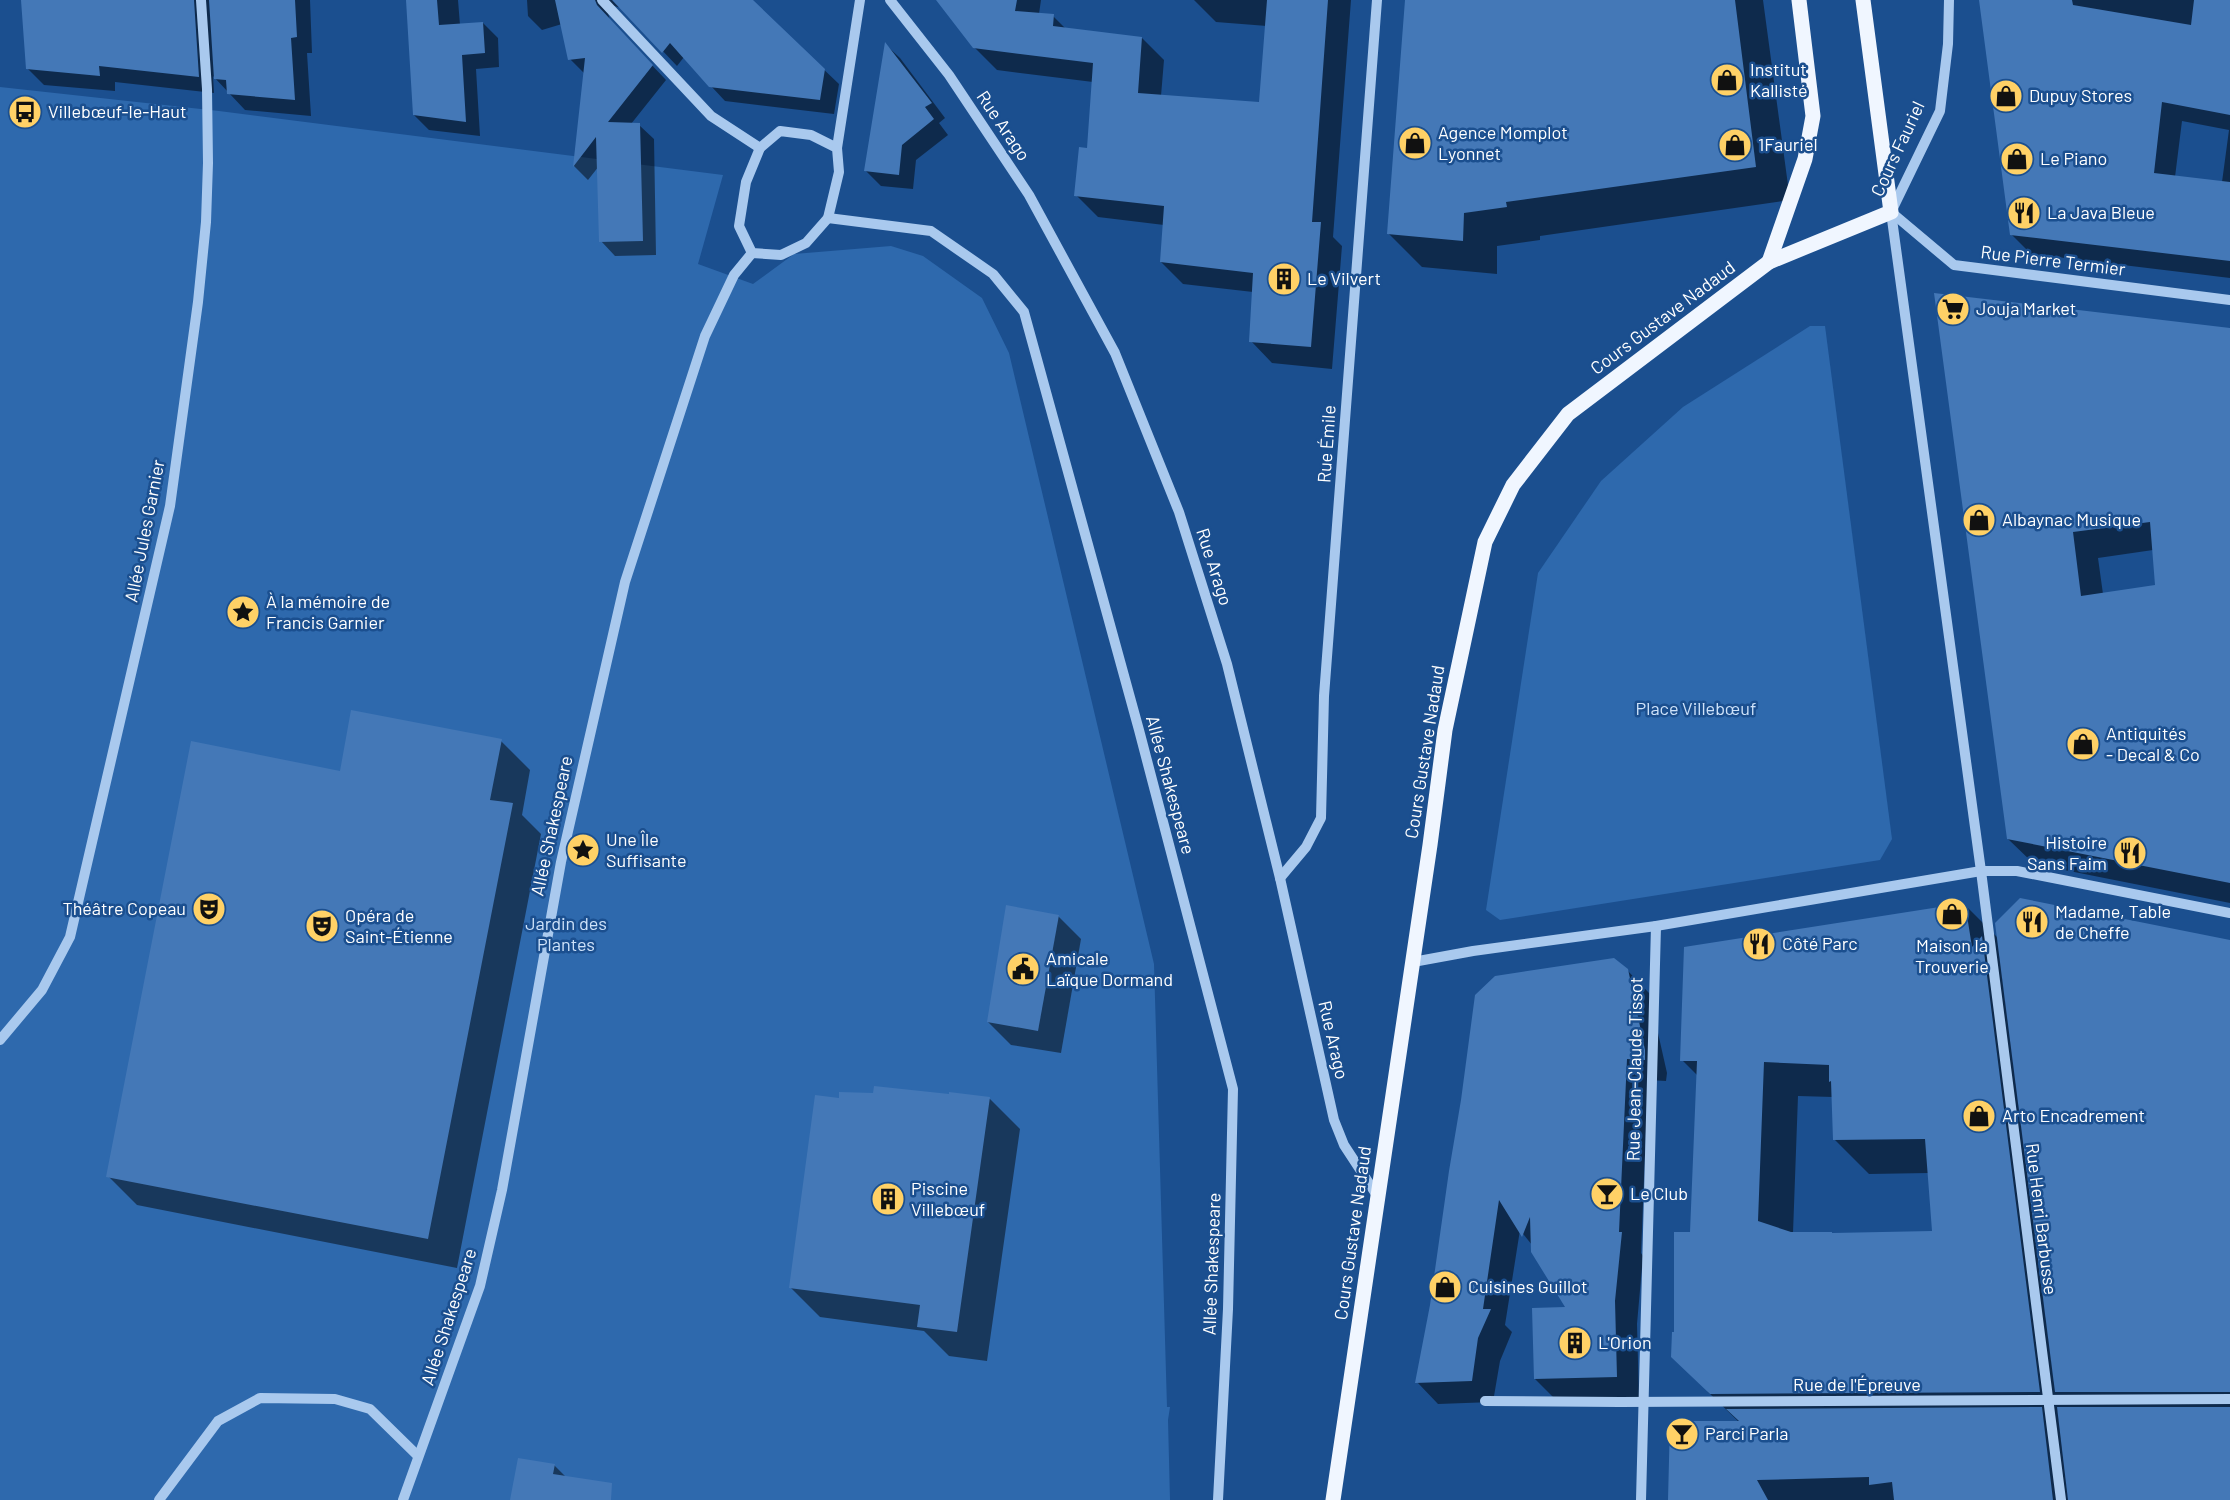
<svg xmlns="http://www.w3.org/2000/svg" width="2230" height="1500" font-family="Barlow,sans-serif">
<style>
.green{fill:#2e69ad}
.shadow{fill:#0007;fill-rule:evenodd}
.building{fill:#4478b7;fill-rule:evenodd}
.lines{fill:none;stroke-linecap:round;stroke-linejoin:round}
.minor{stroke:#a9c9ee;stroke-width:10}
.major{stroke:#f0f6ff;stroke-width:15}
.labels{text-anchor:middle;stroke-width:5;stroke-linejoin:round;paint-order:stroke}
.poi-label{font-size:18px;fill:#fff;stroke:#1b4f8f;text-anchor:start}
.street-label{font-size:18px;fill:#fff;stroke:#1b4f8f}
.park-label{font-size:18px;fill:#cfe3fa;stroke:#1b4f8f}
</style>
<rect width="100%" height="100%" fill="#1b4f8f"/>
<g class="green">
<path d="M 0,87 L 219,111 L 723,175 L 698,264 L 753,284 L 794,254 L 891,246 L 923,256 L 982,298 L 1009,353 L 1154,964 L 1167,1407 L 1170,1407 L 1168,1420 L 1170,1500 L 0,1500 Z"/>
<path d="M 1810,326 L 1825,326 L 1892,839 L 1880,860 L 1500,920 L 1486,910 L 1538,573 L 1601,481 L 1683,407 Z"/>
</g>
<g class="shadow">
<path d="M 22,0 L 310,0 L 312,53 L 307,53 L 311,116 L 245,110 L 213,76 L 214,93 L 115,82 L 115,91 L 44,85 L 28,69 Z"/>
<path d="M 407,0 L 458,0 L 460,25 L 483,23 L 498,38 L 499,67 L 476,69 L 480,136 L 429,130 L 414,115 Z"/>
<path d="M 527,0 L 751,0 L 839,84 L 834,114 L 725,101 L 684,57 L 677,66 L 622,8 L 614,6 L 608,13 L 610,21 L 666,80 L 631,124 L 639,125 L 654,139 L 656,255 L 615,256 L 601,241 L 599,166 L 588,180 L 574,166 L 585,74 L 570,59 L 562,24 L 542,30 L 528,16 Z"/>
<path d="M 947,0 L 1041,0 L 1039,14 L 1053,16 L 1066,29 L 1142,38 L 1164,60 L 1161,96 L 1261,104 L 1267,26 L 1216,22 L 1194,0 L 1351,0 L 1333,237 L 1342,246 L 1332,369 L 1272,363 L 1251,341 L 1253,292 L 1183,284 L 1161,262 L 1164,225 L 1098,217 L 1076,195 L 1088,149 L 1093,82 L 997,70 L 974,47 Z"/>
<path d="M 1407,0 L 1763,0 L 1790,200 L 1540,236 L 1540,240 L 1497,246 L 1497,274 L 1422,267 L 1388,233 Z"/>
<path d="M 1981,0 L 2230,0 L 2230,278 L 2031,254 L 2011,234 ZM 2182,121 L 2229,130 L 2222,182 L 2175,177 Z"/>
<path d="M 886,45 L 900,58 L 945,118 L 939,123 L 948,135 L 916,160 L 913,189 L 881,186 L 866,171 Z"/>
<path d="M 1936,294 L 2230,329 L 2230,903 L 2034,864 L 2008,839 ZM 2153,550 L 2156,586 L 2103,594 L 2098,558 Z"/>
<path d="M 501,741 L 530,770 L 522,815 L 541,834 L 457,1268 L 137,1205 L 108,1176 L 341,772 Z"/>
<path d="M 1965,905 L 1999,939 L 2230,941 L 2230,1500 L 1669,1500 L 1740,1423 L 1708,1392 L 1676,1334 L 1691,1234 L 1698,1076 L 1682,1060 ZM 1798,1096 L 1833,1097 L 1834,1139 L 1869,1174 L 1929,1173 L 1934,1233 L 1793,1233 Z"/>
<path d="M 1058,916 L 1081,939 L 1061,1053 L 1011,1045 L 988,1022 Z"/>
<path d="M 1627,970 L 1649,993 L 1667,1073 L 1666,1081 L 1648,1080 L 1641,1253 L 1643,1256 L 1637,1324 L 1639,1399 L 1557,1401 L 1535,1379 L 1568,1309 L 1532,1245 L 1520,1230 L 1505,1325 L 1512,1332 L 1500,1361 L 1493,1402 L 1438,1404 L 1417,1382 L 1431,1305 Z"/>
<path d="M 874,1095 L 990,1099 L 1020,1129 L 987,1361 L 949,1356 L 924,1331 L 820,1317 L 790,1287 L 841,1100 Z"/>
<path d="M 554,1465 L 566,1477 L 596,1500 L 512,1500 Z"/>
</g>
<g class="building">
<path d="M 21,0 L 194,0 L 199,77 L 99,66 L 100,76 L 26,69 Z"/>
<path d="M 209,0 L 295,0 L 297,37 L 291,38 L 295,100 L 227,94 L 226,80 L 214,79 Z"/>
<path d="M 406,0 L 437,0 L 439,25 L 483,22 L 485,53 L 462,55 L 466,122 L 413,115 Z"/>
<path d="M 555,0 L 595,0 L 597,5 L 653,65 L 608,122 L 640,123 L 643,241 L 599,242 L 596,137 L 573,167 L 585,58 L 568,60 Z"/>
<path d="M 612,0 L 753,0 L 825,69 L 820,100 L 709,87 L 670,43 L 662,53 Z"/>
<path d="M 936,0 L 1017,0 L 1015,11 L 1054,14 L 1053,26 L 1142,37 L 1138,93 L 1259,102 L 1267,0 L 1328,0 L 1312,222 L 1321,222 L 1311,347 L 1249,342 L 1253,273 L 1160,262 L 1164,206 L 1074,196 L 1079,147 L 1087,148 L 1093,63 L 973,48 Z"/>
<path d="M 1405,0 L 1735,0 L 1756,167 L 1506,202 L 1507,207 L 1464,213 L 1463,241 L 1387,234 Z"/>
<path d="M 1979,0 L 2072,0 L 2073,5 L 2191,25 L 2194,0 L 2230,0 L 2230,115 L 2162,102 L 2154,173 L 2230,182 L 2230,261 L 2010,235 Z"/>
<path d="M 885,42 L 932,103 L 925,107 L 934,119 L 902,145 L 899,175 L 864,171 Z"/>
<path d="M 1934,293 L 2230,328 L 2230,883 L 2007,839 ZM 2150,522 L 2155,585 L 2081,596 L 2073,532 Z"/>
<path d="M 351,710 L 502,739 L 490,800 L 513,803 L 428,1239 L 106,1177 L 191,741 L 340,771 Z"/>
<path d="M 2020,898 L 2230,940 L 2230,1392 L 2055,1392 L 1995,923 Z"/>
<path d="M 1965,903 L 1972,947 L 1982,936 L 2040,1392 L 1710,1394 L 1671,1357 L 1672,1332 L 1674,1332 L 1674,1232 L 1690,1232 L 1697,1061 L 1680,1061 L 1684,947 ZM 1764,1062 L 1829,1065 L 1829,1082 L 1831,1081 L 1833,1140 L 1925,1139 L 1932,1231 L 1832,1233 L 1832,1232 L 1791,1232 L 1758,1221 Z"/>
<path d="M 1006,905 L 1059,915 L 1038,1031 L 987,1022 Z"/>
<path d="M 1614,958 L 1628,969 L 1645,1050 L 1645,1060 L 1627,1059 L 1619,1232 L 1622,1232 L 1615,1301 L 1617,1377 L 1534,1379 L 1532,1308 L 1565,1307 L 1531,1252 L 1530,1217 L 1522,1237 L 1499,1200 L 1483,1309 L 1491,1309 L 1478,1338 L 1472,1381 L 1415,1383 L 1430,1305 L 1449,1171 L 1461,1100 L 1475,995 L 1495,976 Z"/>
<path d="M 874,1086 L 949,1094 L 949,1092 L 990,1097 L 957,1332 L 917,1327 L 920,1305 L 789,1288 L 815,1095 L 839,1098 L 839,1092 L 873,1093 Z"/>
<path d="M 2042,1407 L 2053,1500 L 1894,1500 L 1892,1482 L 1869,1485 L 1869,1477 L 1757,1480 L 1768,1500 L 1668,1500 L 1670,1421 L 1739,1421 L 1726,1409 Z"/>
<path d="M 2057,1407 L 2230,1407 L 2230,1500 L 2068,1500 Z"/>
<path d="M 518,1458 L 555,1464 L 553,1474 L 612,1483 L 611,1500 L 510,1500 Z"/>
</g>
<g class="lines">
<g class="minor">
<path d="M 602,0 L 711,116 L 760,148"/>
<path d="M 890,0 L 949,75 L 1029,195 L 1115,353 L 1179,512 L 1227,664 L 1280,878 L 1334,1120 L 1344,1145 L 1378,1197"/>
<path d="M 780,131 L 811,135 L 837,148 L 839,172 L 828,218 L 806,243 L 781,255 L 752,253 L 739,226 L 746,182 L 760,148 Z"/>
<path d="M 837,148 L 860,0"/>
<path d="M 1891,212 L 1981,871 L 2061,1500"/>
<path d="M 1891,212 L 1954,265 L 2230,300"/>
<path d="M 1891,212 L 1940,111 L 1948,44 L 1949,0"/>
<path d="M 828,218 L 931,231 L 993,274 L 1024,312 L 1139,730 L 1233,1089 L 1228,1309 L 1218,1500"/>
<path d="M 1280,878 L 1306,847 L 1321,818 L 1324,696 L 1377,0"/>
<path d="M 1413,962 L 1473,951 L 1656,926 L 1981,871 L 2017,871 L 2230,913"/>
<path d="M 0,1040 L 42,990 L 70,937 L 170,506 L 198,302 L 206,222 L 208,163 L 207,89 L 201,0"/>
<path d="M 1485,1401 L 1620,1402 L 2230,1399"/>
<path d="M 159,1500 L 218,1421 L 260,1398 L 335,1399 L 370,1409 L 418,1456"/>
<path d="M 403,1500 L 480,1286 L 502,1190 L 561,862 L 625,582 L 705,336 L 734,275 L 752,253"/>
<path d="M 1641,1500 L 1656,926"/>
</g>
<g class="major">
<path d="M 1769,262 L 1805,159 L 1813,116 L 1799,0"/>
<path d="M 1333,1500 L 1430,845 L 1445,730 L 1485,542 L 1513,485 L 1568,414 L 1769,262 L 1891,212 L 1863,0"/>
</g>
</g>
<defs>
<symbol id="shop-disc" viewBox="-11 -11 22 22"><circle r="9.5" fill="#ffd166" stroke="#1b4f8f"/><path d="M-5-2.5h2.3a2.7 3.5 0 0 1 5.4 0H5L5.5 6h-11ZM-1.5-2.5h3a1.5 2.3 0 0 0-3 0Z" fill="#111"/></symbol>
<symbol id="bus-disc" viewBox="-11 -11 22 22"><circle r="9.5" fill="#ffd166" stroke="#1b4f8f"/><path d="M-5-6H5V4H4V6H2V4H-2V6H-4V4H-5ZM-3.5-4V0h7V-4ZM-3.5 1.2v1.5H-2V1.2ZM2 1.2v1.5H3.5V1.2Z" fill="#111"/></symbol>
<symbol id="restaurant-disc" viewBox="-11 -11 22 22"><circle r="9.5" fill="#ffd166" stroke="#1b4f8f"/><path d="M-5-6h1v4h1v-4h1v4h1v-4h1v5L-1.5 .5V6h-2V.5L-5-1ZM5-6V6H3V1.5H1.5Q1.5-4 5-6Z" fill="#111"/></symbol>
<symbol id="building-disc" viewBox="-11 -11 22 22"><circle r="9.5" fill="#ffd166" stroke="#1b4f8f"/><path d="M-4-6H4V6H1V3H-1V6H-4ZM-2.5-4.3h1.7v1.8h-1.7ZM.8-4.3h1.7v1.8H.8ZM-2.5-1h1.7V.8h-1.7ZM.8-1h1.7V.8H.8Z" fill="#111"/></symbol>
<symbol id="supermarket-disc" viewBox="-11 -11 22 22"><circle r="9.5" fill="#ffd166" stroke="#1b4f8f"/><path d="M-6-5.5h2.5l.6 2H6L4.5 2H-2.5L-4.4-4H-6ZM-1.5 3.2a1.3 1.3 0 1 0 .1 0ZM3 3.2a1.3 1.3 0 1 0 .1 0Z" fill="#111"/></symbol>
<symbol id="sight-disc" viewBox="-11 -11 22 22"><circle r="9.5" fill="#ffd166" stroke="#1b4f8f"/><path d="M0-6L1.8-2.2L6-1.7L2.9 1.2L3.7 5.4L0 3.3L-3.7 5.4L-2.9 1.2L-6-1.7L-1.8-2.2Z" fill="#111"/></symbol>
<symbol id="theatre-disc" viewBox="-11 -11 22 22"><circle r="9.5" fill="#ffd166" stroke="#1b4f8f"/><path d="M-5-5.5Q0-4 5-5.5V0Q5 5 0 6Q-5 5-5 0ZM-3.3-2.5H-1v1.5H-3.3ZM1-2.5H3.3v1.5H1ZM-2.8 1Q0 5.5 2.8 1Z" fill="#111"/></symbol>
<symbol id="civic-disc" viewBox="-11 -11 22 22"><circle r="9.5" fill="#ffd166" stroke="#1b4f8f"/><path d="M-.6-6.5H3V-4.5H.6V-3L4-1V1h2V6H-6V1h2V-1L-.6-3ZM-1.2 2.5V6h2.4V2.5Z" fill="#111"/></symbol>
<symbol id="bar-disc" viewBox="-11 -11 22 22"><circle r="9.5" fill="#ffd166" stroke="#1b4f8f"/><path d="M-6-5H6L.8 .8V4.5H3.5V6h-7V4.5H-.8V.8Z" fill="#111"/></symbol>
</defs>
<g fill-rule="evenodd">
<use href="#shop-disc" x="1708" y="61" width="38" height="38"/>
<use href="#shop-disc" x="1987" y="77" width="38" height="38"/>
<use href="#bus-disc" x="6" y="93" width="38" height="38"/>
<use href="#shop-disc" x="1396" y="124" width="38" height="38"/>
<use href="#shop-disc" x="1716" y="126" width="38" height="38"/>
<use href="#shop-disc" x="1998" y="140" width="38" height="38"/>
<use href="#restaurant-disc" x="2005" y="194" width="38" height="38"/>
<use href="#building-disc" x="1265" y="260" width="38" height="38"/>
<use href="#supermarket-disc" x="1934" y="290" width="38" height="38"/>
<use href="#shop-disc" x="1960" y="501" width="38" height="38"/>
<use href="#sight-disc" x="224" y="593" width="38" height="38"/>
<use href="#shop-disc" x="2064" y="725" width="38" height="38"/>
<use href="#sight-disc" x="564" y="831" width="38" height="38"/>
<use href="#restaurant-disc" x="2111" y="834" width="38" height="38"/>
<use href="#theatre-disc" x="190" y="890" width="38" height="38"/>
<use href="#shop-disc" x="1933" y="895" width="38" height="38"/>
<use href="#restaurant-disc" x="2013" y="903" width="38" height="38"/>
<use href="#theatre-disc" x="303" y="907" width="38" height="38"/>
<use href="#restaurant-disc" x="1740" y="925" width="38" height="38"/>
<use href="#civic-disc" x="1004" y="950" width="38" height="38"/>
<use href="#shop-disc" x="1960" y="1097" width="38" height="38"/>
<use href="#bar-disc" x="1588" y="1175" width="38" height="38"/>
<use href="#building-disc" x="869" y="1180" width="38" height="38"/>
<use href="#shop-disc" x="1426" y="1268" width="38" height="38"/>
<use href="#building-disc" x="1556" y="1324" width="38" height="38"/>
<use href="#bar-disc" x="1663" y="1415" width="38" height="38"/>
</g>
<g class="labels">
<g class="poi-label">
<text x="1750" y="76">Institut<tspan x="1750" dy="21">Kallisté</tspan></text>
<text x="2029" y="102">Dupuy Stores</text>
<text x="48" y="118">Villebœuf-le-Haut</text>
<text x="1438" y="139">Agence Momplot<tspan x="1438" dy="21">Lyonnet</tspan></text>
<text x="1758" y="151">1Fauriel</text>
<text x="2040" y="165">Le Piano</text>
<text x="2047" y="219">La Java Bleue</text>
<text x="1307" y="285">Le Vilvert</text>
<text x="1976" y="315">Jouja Market</text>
<text x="2002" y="526">Albaynac Musique</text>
<text x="266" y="608">À la mémoire de<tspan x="266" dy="21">Francis Garnier</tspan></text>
<text x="2106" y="740">Antiquités<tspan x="2106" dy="21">- Decal &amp; Co</tspan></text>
<text x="606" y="846">Une Île<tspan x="606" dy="21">Suffisante</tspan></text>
<text x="2107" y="849" text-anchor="end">Histoire<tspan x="2107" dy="21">Sans Faim</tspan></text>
<text x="186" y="915" text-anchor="end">Théâtre Copeau</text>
<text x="2055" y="918">Madame, Table<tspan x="2055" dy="21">de Cheffe</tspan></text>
<text x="345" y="922">Opéra de<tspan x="345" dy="21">Saint-Étienne</tspan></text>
<text x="1782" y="950">Côté Parc</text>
<text x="1952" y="952" text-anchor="middle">Maison la<tspan x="1952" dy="21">Trouverie</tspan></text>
<text x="1046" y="965">Amicale<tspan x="1046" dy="21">Laïque Dormand</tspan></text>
<text x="2002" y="1122">Arto Encadrement</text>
<text x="911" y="1195">Piscine<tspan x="911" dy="21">Villebœuf</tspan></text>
<text x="1630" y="1200">Le Club</text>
<text x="1468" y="1293">Cuisines Guillot</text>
<text x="1598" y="1349">L'Orion</text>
<text x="1705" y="1440">Parci Parla</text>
</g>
<g class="street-label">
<text transform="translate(1003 126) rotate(56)" y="6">Rue Arago</text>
<text transform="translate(1898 149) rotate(-65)" y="6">Cours Fauriel</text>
<text transform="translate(2053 261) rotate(7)" y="6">Rue Pierre Termier</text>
<text transform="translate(1663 318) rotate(-37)" y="6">Cours Gustave Nadaud</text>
<text transform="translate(1327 444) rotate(-86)" y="6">Rue Émile</text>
<text transform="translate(145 531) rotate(-79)" y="6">Allée Jules Garnier</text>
<text transform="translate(1214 567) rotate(72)" y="6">Rue Arago</text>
<text transform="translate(1425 752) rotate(-81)" y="6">Cours Gustave Nadaud</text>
<text transform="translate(1170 785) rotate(75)" y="6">Allée Shakespeare</text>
<text transform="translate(552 826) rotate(-78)" y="6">Allée Shakespeare</text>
<text transform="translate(1333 1040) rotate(77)" y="6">Rue Arago</text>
<text transform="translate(1635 1069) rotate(-89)" y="6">Rue Jean-Claude Tissot</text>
<text transform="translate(2041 1219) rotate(83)" y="6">Rue Henri Barbusse</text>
<text transform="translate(1353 1233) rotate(-82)" y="6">Cours Gustave Nadaud</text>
<text transform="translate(1212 1264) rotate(-88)" y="6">Allée Shakespeare</text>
<text transform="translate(449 1317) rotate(-72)" y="6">Allée Shakespeare</text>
<text x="1857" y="1391">Rue de l'Épreuve</text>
</g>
<g class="park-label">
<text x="1696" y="715">Place Villebœuf</text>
<text x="566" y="930">Jardin des<tspan x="566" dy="21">Plantes</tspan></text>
</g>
</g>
</svg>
